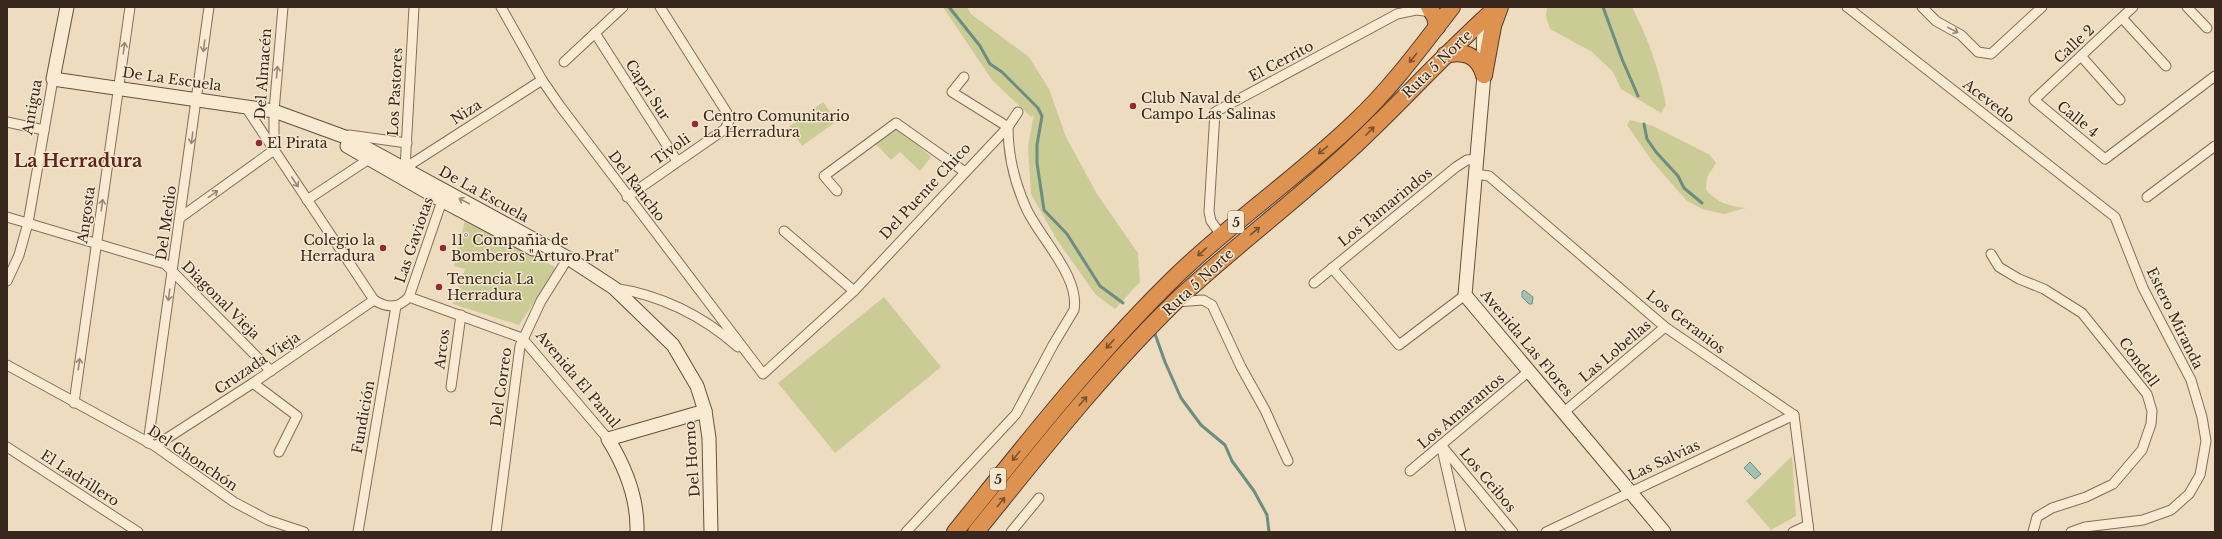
<svg xmlns="http://www.w3.org/2000/svg" width="2222" height="539" font-family="'Libre Baskerville',serif">
<style>
.green{fill:#cbcc95}
.water{fill:#a3c0b5;stroke:#6b8e82}
.lines{fill:none;stroke-linecap:round;stroke-linejoin:round}
.stream{stroke:#6b8e82;stroke-width:3}
.street-casing{stroke:#876d58;stroke-width:11}
.secondary-casing{stroke:#694e3c;stroke-width:15}
.highway-casing{stroke:#543b2d;stroke-width:18}
.street{stroke:#f9ead4;stroke-width:9}
.secondary{stroke:#f9ead4;stroke-width:13}
.highway{stroke:#de9250;stroke-width:16}
.oneway{stroke:#988878}
.oneway2{stroke:#7a5231}
.poi-dot{fill:#962834;stroke:#f5e7d0;stroke-width:1.5}
.labels{text-anchor:middle;stroke-width:3;stroke-linejoin:round;paint-order:stroke}
.shield{fill:#f5e7d0;stroke:#706153;stroke-width:1}
.shield-label{font-size:13px;font-weight:bold;fill:#37271d}
.street-label{font-size:14px;fill:#37271d;stroke:#f5e7d0}
.poi-label{font-size:14px;fill:#37271d;stroke:#f5e7d0;text-anchor:start}
.district-label{font-size:18px;font-weight:bold;fill:#63241c;stroke:#f5e7d0}
</style>
<rect width="100%" height="100%" fill="#eedcc0"/>
<g class="green">
<path d="M 943,7 L 967,7 L 971,14 L 1029,57 L 1049,89 L 1066,137 L 1097,194 L 1138,253 L 1140,282 L 1115,309 L 1096,295 L 1057,240 L 1031,194 L 1028,146 L 1034,115 L 1031,117 L 992,80 Z"/>
<path d="M 1547,7 L 1632,7 C 1649,40 1659,69 1666,105 L 1661,113 L 1621,89 L 1613,72 L 1592,52 L 1550,29 L 1546,17 Z"/>
<path d="M 823,102 L 837,121 L 802,146 L 789,127 Z"/>
<path d="M 1630,120 L 1653,126 L 1710,155 L 1716,163 L 1707,177 L 1706,190 C 1718,203 1729,206 1746,208 L 1724,214 L 1702,209 L 1686,200 L 1652,161 L 1627,125 Z"/>
<path d="M 897,127 L 931,157 L 920,171 L 900,152 L 891,160 L 876,144 Z"/>
<path d="M 465,220 L 557,268 L 519,325 L 453,304 L 465,269 L 454,266 Z"/>
<path d="M 884,297 L 941,367 L 835,453 L 778,383 Z"/>
<path d="M 1792,456 L 1796,516 L 1771,530 L 1746,501 Z"/>
</g>
<g class="water">
<path d="M 1524,290 L 1533,297 L 1532,304 L 1529,304 L 1522,297 L 1522,292 Z"/>
<path d="M 1750,462 L 1761,474 L 1755,479 L 1744,468 Z"/>
</g>
<g class="lines">
<g class="stream">
<path d="M 949,7 L 980,46 L 990,64 L 1002,72 L 1038,108 L 1042,116 L 1037,145 L 1037,163 L 1044,210 L 1067,234 L 1100,286 L 1123,303"/>
<path d="M 1603,7 L 1622,59 L 1638,96"/>
<path d="M 1644,124 L 1647,139 L 1656,152 L 1678,176 L 1684,188 L 1702,203"/>
<path d="M 1155,334 L 1165,362 L 1181,398 L 1201,425 L 1225,445 L 1232,461 L 1254,491 L 1267,515 L 1269,532"/>
</g>
<defs>
<g id="street">
<path d="M 501,7 L 542,80 L 560,106 L 763,374 L 854,291 L 1008,127 L 1018,112"/>
<path d="M 1847,7 L 2115,217 L 2143,288 L 2191,380 L 2202,417 L 2206,441 L 2200,475 L 2189,494 L 2171,510 L 2143,520 L 2085,527 L 2071,532"/>
<path d="M 1922,7 L 1936,21 L 1961,35 L 1978,52 L 1991,54 L 2042,7"/>
<path d="M 2133,7 L 2034,100 L 2105,159 L 2215,76"/>
<path d="M 2187,7 L 2207,28"/>
<path d="M 2122,18 L 2166,66"/>
<path d="M 595,33 L 677,161"/>
<path d="M 2081,56 L 2120,100"/>
<path d="M 564,62 L 623,7"/>
<path d="M 245,106 L 374,300 C 387,308 398,309 409,297 L 444,195"/>
<path d="M 7,122 L 44,130"/>
<path d="M 349,135 L 407,143"/>
<path d="M 274,150 L 274,111 L 283,7"/>
<path d="M 405,168 L 542,80"/>
<path d="M 401,171 L 405,168 L 414,7"/>
<path d="M 1475,174 L 1489,176 L 1665,327 L 1794,415 L 1809,532"/>
<path d="M 837,191 L 824,176 L 896,123 L 965,172"/>
<path d="M 627,197 L 725,129 L 729,121 L 727,113 L 660,7"/>
<path d="M 2147,197 L 2215,146"/>
<path d="M 307,200 L 369,159"/>
<path d="M 7,217 L 165,264 L 271,371"/>
<path d="M 181,217 L 274,150"/>
<path d="M 784,231 L 854,291"/>
<path d="M 1221,235 L 1211,221 L 1209,212 L 1215,112 L 1397,14 L 1416,10 L 1433,12"/>
<path d="M 1991,254 L 1999,267 L 2019,279 L 2044,289 L 2082,313 L 2147,394 L 2152,411 L 2151,424 L 2142,450 L 2113,484 L 2086,497 L 2052,508 L 2037,517 L 2033,532"/>
<path d="M 1332,268 L 1399,345 L 1465,295"/>
<path d="M 7,281 L 19,255 L 28,223 L 53,79"/>
<path d="M 1314,283 L 1456,167 L 1467,160 L 1477,159"/>
<path d="M 614,288 C 660,295 703,316 738,347"/>
<path d="M 409,297 L 522,338 L 608,439"/>
<path d="M 1176,302 L 1203,300 L 1212,305 L 1241,367 L 1265,410 L 1288,461"/>
<path d="M 7,365 L 155,446 L 234,502 L 268,520 L 304,532"/>
<path d="M 253,383 L 297,416 L 279,452"/>
<path d="M 451,387 L 461,315"/>
<path d="M 74,403 L 130,7"/>
<path d="M 1564,412 L 1665,327"/>
<path d="M 148,443 L 209,7"/>
<path d="M 1441,445 L 1513,532"/>
<path d="M 155,446 L 253,383 L 374,300"/>
<path d="M 7,447 L 138,532"/>
<path d="M 1442,449 L 1461,532"/>
<path d="M 1410,471 L 1529,371"/>
<path d="M 358,532 L 396,306"/>
<path d="M 496,532 L 520,346 L 541,301 L 568,258"/>
<path d="M 906,532 L 1016,414 L 1053,345 L 1074,310 C 1080,277 1041,239 1027,210 C 1015,184 1008,155 1008,127 L 952,92 L 964,77"/>
<path d="M 1011,532 L 1039,498"/>
<path d="M 1546,532 L 1794,415"/>
<path d="M 1793,532 L 1808,525"/>
</g>
<g id="secondary">
<path d="M 67,7 L 53,79 L 274,111 L 348,138 L 568,258 L 614,288 L 673,345 L 697,386 L 705,411 L 709,438 L 711,532"/>
<path d="M 1483,20 L 1484,75 L 1465,295 L 1664,532"/>
<path d="M 347,146 L 441,200 L 533,249"/>
<path d="M 637,532 C 638,498 626,468 608,439 L 705,411"/>
</g>
<g id="highway">
<path d="M 1429,7 L 1435,17 L 1437,27"/>
<path d="M 1445,55 C 1464,50 1478,55 1484,75"/>
<path d="M 1484,75 L 1493,26 L 1500,7"/>
<path d="M 955,532 C 1026,444 1095,355 1176,276 C 1233,221 1299,176 1356,121 C 1392,87 1421,47 1452,7"/>
<path d="M 976,532 C 1040,453 1103,372 1176,301 C 1231,249 1292,204 1348,152 C 1399,105 1445,53 1497,7"/>
</g>
</defs>
<use href="#street" class="street-casing"/>
<use href="#secondary" class="secondary-casing"/>
<use href="#highway" class="highway-casing"/>
<use href="#street" class="street"/>
<use href="#secondary" class="secondary"/>
<use href="#highway" class="highway"/>
</g>
<defs><path id="oneway-shaft" d="M-6 0H5M1.5-3L5.5 0L1.5 3" fill="none" stroke-width="1.6" stroke-linecap="round" stroke-linejoin="round"/></defs>
<g class="oneway">
<use href="#oneway-shaft" transform="translate(1953 30) rotate(28)"/>
<use href="#oneway-shaft" transform="translate(204 46) rotate(98)"/>
<use href="#oneway-shaft" transform="translate(124 48) rotate(-82)"/>
<use href="#oneway-shaft" transform="translate(277 72) rotate(-85)"/>
<use href="#oneway-shaft" transform="translate(192 138) rotate(98)"/>
<use href="#oneway-shaft" transform="translate(295 182) rotate(57)"/>
<use href="#oneway-shaft" transform="translate(213 194) rotate(-36)"/>
<use href="#oneway-shaft" transform="translate(464 201) rotate(-152)"/>
<use href="#oneway-shaft" transform="translate(102 205) rotate(-82)"/>
<use href="#oneway-shaft" transform="translate(169 295) rotate(98)"/>
<use href="#oneway-shaft" transform="translate(79 364) rotate(-82)"/>
</g>
<g class="oneway2">
<use href="#oneway-shaft" transform="translate(1413 58) rotate(128)"/>
<use href="#oneway-shaft" transform="translate(1370 131) rotate(-46)"/>
<use href="#oneway-shaft" transform="translate(1323 150) rotate(141)"/>
<use href="#oneway-shaft" transform="translate(1255 231) rotate(-40)"/>
<use href="#oneway-shaft" transform="translate(1202 252) rotate(137)"/>
<use href="#oneway-shaft" transform="translate(1110 344) rotate(132)"/>
<use href="#oneway-shaft" transform="translate(1083 401) rotate(-50)"/>
<use href="#oneway-shaft" transform="translate(1016 456) rotate(129)"/>
<use href="#oneway-shaft" transform="translate(1001 502) rotate(-51)"/>
</g>
<g class="poi-dot">
<circle cx="1133" cy="106" r="4"/>
<circle cx="695" cy="124" r="4"/>
<circle cx="259" cy="143" r="4"/>
<circle cx="383" cy="248" r="4"/>
<circle cx="443" cy="248" r="4"/>
<circle cx="439" cy="287" r="4"/>
</g>
<g class="labels">
<g class="shield">
<rect x="1228" y="211" width="16" height="22" rx="3"/>
<rect x="990" y="468" width="16" height="22" rx="3"/>
</g>
<g class="shield-label">
<text x="1236" y="227">5</text>
<text x="998" y="484">5</text>
</g>
<g class="street-label">
<text transform="translate(2074 44) rotate(-43)" y="5">Calle 2</text>
<text transform="translate(1281 61) rotate(-28)" y="5">El Cerrito</text>
<text transform="translate(1437 64) rotate(-44)" y="5">Ruta 5 Norte</text>
<text transform="translate(263 74) rotate(-86)" y="5">Del Almacén</text>
<text transform="translate(172 79) rotate(8)" y="5">De La Escuela</text>
<text transform="translate(648 90) rotate(57)" y="5">Capri Sur</text>
<text transform="translate(395 92) rotate(-87)" y="5">Los Pastores</text>
<text transform="translate(1989 101) rotate(38)" y="5">Acevedo</text>
<text transform="translate(32 107) rotate(-80)" y="5">Antigua</text>
<text transform="translate(466 112) rotate(-33)" y="5">Niza</text>
<text transform="translate(2078 119) rotate(39)" y="5">Calle 4</text>
<text transform="translate(671 149) rotate(-35)" y="5">Tivoli</text>
<text transform="translate(637 186) rotate(53)" y="5">Del Rancho</text>
<text transform="translate(925 191) rotate(-47)" y="5">Del Puente Chico</text>
<text transform="translate(484 194) rotate(29)" y="5">De La Escuela</text>
<text transform="translate(1385 207) rotate(-39)" y="5">Los Tamarindos</text>
<text transform="translate(86 215) rotate(-82)" y="5">Angosta</text>
<text transform="translate(166 223) rotate(-82)" y="5">Del Medio</text>
<text transform="translate(414 240) rotate(-71)" y="5">Las Gaviotas</text>
<text transform="translate(1198 282) rotate(-43)" y="5">Ruta 5 Norte</text>
<text transform="translate(221 300) rotate(45)" y="5">Diagonal Vieja</text>
<text transform="translate(2175 318) rotate(64)" y="5">Estero Miranda</text>
<text transform="translate(1686 322) rotate(37)" y="5">Los Geranios</text>
<text transform="translate(1527 343) rotate(50)" y="5">Avenida Las Flores</text>
<text transform="translate(442 349) rotate(-82)" y="5">Arcos</text>
<text transform="translate(1615 351) rotate(-40)" y="5">Las Lobellas</text>
<text transform="translate(2139 362) rotate(54)" y="5">Condell</text>
<text transform="translate(257 363) rotate(-34)" y="5">Cruzada Vieja</text>
<text transform="translate(578 379) rotate(50)" y="5">Avenida El Panul</text>
<text transform="translate(501 387) rotate(-82)" y="5">Del Correo</text>
<text transform="translate(1461 411) rotate(-40)" y="5">Los Amarantos</text>
<text transform="translate(363 417) rotate(-80)" y="5">Fundición</text>
<text transform="translate(193 458) rotate(34)" y="5">Del Chonchón</text>
<text transform="translate(692 459) rotate(-94)" y="5">Del Horno</text>
<text transform="translate(1664 460) rotate(-25)" y="5">Las Salvias</text>
<text transform="translate(80 478) rotate(33)" y="5">El Ladrillero</text>
<text transform="translate(1488 480) rotate(50)" y="5">Los Ceibos</text>
</g>
<g class="poi-label">
<text x="1141" y="103">Club Naval de<tspan x="1141" dy="16">Campo Las Salinas</tspan></text>
<text x="703" y="121">Centro Comunitario<tspan x="703" dy="16">La Herradura</tspan></text>
<text x="267" y="148">El Pirata</text>
<text x="375" y="245" text-anchor="end">Colegio la<tspan x="375" dy="16">Herradura</tspan></text>
<text x="451" y="245">11° Compañia de<tspan x="451" dy="16">Bomberos "Arturo Prat"</tspan></text>
<text x="447" y="284">Tenencia La<tspan x="447" dy="16">Herradura</tspan></text>
</g>
<g class="district-label">
<text x="78" y="167">La Herradura</text>
</g>
</g>
<rect width="2222" height="539" fill="none" stroke="#37271d" stroke-width="16"/>
</svg>
